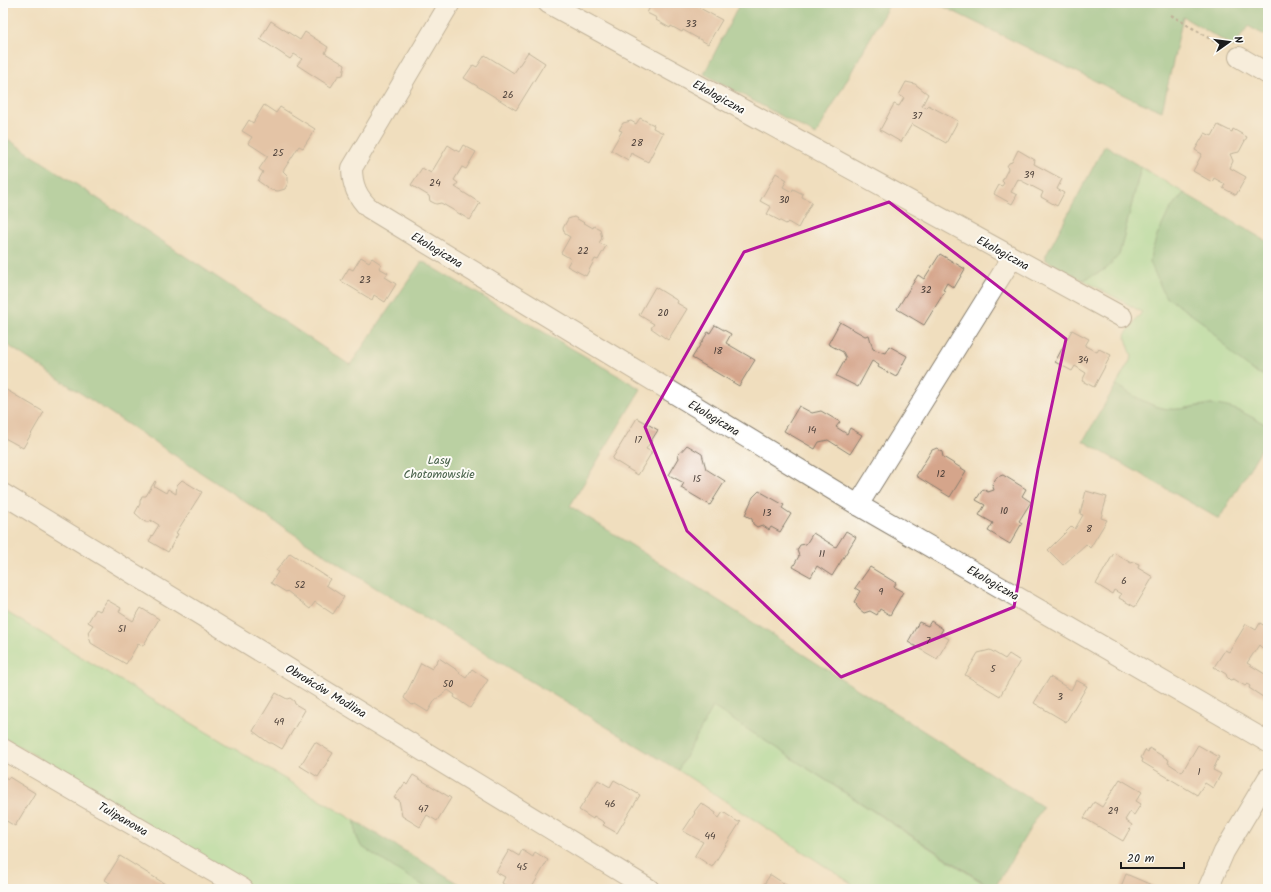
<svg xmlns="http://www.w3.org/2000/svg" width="1271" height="892" font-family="Kalam,sans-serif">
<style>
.green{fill:#95df9a;stroke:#587e5b}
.forest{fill:#78be82;stroke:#4a6d4f}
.building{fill:#d5a58b}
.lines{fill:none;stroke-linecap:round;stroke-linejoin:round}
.street-casing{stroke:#867d6d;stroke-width:22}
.path{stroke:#867d6d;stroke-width:2.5;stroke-dasharray:3 3;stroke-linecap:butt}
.street{stroke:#fff;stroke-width:20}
.marked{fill:none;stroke:#b5179e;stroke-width:3;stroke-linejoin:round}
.labels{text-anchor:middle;stroke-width:4;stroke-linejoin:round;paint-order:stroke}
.number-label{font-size:10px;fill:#4a3e38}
.street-label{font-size:12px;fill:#1c1c1c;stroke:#fdfcf7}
.park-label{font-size:12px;fill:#466048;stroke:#fdfcf7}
</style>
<rect width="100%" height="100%" fill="#fdfcf7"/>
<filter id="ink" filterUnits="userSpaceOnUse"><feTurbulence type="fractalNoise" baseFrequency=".025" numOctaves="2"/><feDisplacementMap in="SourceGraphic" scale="8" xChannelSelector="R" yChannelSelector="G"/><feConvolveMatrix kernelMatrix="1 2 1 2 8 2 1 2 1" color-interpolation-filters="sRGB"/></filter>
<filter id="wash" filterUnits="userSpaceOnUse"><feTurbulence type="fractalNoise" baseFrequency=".012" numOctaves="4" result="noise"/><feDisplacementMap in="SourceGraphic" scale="16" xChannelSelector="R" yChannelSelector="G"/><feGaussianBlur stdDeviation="0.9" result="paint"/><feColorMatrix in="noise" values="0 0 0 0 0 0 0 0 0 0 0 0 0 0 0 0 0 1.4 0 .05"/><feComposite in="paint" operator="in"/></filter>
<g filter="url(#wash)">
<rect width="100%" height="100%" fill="#f0debe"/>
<g class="green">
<path d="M 1141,167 L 1184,193 L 1169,211 L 1181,306 C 1189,313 1199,318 1206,325 C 1228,347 1238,364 1268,377 L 1268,426 C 1250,416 1232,406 1211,405 C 1195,404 1179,413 1162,408 C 1146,404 1130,394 1116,385 L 1132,357 L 1125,335 L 1142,312 L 1083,280 L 1105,269 L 1119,255 Z"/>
<path d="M 3,610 L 355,821 L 356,835 L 361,846 L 429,889 L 253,889 L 3,736 Z"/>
<path d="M 712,706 L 992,889 L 860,889 L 678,770 Z"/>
</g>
<g class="forest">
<path d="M 740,3 L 890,3 L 816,135 L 704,74 Z"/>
<path d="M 936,3 L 1268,3 L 1268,37 L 1248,26 L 1234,47 L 1183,17 L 1162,111 L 1130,98 Z"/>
<path d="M 3,136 L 350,365 L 422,261 L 641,389 L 570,506 L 1043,807 L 994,889 L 713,707 L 678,770 L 371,585 L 3,342 Z"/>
<path d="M 1105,145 L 1141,167 L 1119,255 L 1106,269 L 1083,280 L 1044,259 Z"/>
<path d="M 1184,193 L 1268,242 L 1268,377 L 1255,372 L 1235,357 L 1205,324 L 1165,296 L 1150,262 L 1151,254 L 1157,236 L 1169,211 Z"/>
<path d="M 1116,385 C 1130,394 1146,404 1162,408 C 1179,412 1195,405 1211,405 C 1233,405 1250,416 1268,426 L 1268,438 L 1219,519 L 1083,441 Z"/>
<path d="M 355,821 L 468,889 L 429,889 L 399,871 L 361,846 L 356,835 Z"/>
</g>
<g id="blocks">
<g class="building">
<path d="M 652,3 L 696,3 L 696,6 L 722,20 L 708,44 L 683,30 L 682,32 L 671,26 L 670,28 L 656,20 L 657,18 L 647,13 Z"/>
<path d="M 271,21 L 300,40 L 305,32 L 328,47 L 325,53 L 345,65 L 343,75 L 338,76 L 331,87 L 297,65 L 302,59 L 294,54 L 290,59 L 260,39 Z"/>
<path d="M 528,52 L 545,63 L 516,110 L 464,78 L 473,65 L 477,67 L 485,55 L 514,73 Z"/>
<path d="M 906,82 L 915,84 L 928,94 L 922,106 L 927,108 L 928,105 L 958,121 L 946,143 L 912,124 L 901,142 L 880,130 L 894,104 L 899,106 L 904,98 L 899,95 Z"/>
<path d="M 264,105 L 276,113 L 280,107 L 315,129 L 303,148 L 299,146 L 283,171 L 288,176 L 288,183 L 285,189 L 278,191 L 271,190 L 258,181 L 263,172 L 259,169 L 268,156 L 248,143 L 252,137 L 242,131 L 249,120 L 253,123 Z"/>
<path d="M 640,118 L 654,125 L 653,128 L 663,133 L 648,162 L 631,153 L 628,160 L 611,150 L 622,131 L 619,130 L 623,123 L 631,121 L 636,124 Z"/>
<path d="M 1218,125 L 1232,132 L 1233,129 L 1247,137 L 1239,152 L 1230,154 L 1233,161 L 1230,168 L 1246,177 L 1236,195 L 1223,188 L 1225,184 L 1214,178 L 1212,182 L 1193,171 L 1202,154 L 1195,150 L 1205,133 L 1212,136 Z"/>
<path d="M 448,145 L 459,152 L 463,145 L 476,152 L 466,169 L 462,167 L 454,180 L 458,183 L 455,187 L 480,203 L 470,220 L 441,203 L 436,204 L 430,201 L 429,196 L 411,185 L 422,168 L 431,173 Z"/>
<path d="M 1018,150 L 1035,160 L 1034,164 L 1062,179 L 1057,189 L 1064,193 L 1057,206 L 1041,197 L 1043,192 L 1018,179 L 1011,192 L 1017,195 L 1012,204 L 994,194 L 999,185 L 1002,186 L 1004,183 L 1002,181 L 1008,169 L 1007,166 L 1009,163 L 1012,162 Z"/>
<path d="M 776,173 L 787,180 L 783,187 L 792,192 L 793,189 L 803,194 L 802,197 L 812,202 L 798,228 L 788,222 L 786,224 L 767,214 L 771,207 L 760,201 Z"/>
<path d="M 574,217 L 593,228 L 594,226 L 600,229 L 602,238 L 599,243 L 606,246 L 598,260 L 595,259 L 586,276 L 567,266 L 571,259 L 561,253 L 570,237 L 565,234 L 563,228 L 568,219 Z"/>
<path d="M 940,254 L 965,269 L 954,288 L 947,283 L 943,290 L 945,291 L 924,325 L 897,309 L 918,275 L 924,279 Z"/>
<path d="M 361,257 L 369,262 L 372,258 L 381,264 L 379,268 L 388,273 L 385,277 L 396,284 L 385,302 L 374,295 L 372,300 L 341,281 L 349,268 L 353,270 Z"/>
<path d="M 655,287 L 678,301 L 677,303 L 687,309 L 668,340 L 651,328 L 654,324 L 639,315 Z"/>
<path d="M 840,322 L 865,336 L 869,335 L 873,349 L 885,353 L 889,346 L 907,356 L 896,377 L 878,367 L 879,365 L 872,361 L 858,387 L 836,376 L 846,358 L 843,352 L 828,344 Z"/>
<path d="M 715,325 L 731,334 L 726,343 L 755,360 L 739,386 L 692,358 L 708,332 L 710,333 Z"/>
<path d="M 1072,330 L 1089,339 L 1085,346 L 1097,352 L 1099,349 L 1111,355 L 1094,387 L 1082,381 L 1086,373 L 1075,366 L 1072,371 L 1055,362 Z"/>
<path d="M 3,388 L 44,412 L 23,448 L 3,437 Z"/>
<path d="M 799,406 L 812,413 L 821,411 L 840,422 L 836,427 L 847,434 L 850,428 L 862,435 L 850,454 L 828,440 L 819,442 L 815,449 L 784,431 Z"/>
<path d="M 637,418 L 658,430 L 646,449 L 652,452 L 638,475 L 612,459 Z"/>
<path d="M 687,445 L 702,454 L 706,469 L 725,481 L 710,505 L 681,488 L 684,483 L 669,475 L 679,458 L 678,455 Z"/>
<path d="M 937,448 L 942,452 L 943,457 L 966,471 L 950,497 L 916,476 L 932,450 Z"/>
<path d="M 1003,475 L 1026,489 L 1022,496 L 1031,502 L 1019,521 L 1022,523 L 1010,544 L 988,531 L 993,523 L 979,515 L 985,505 L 976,500 L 983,489 L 988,492 L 994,490 L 992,484 L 997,477 Z"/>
<path d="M 182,480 L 202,492 L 176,533 L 178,534 L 168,552 L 149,541 L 159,525 L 151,520 L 150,522 L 145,522 L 135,513 L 140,504 L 140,501 L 142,496 L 146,496 L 155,481 L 156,482 L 154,486 L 166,493 L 168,489 L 176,494 L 177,485 Z"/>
<path d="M 759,491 L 784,505 L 782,508 L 791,514 L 780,532 L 771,527 L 769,530 L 762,525 L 757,527 L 753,524 L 752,519 L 745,515 L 753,497 Z"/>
<path d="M 1086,491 L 1107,497 L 1101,518 L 1107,520 L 1090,548 L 1086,544 L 1063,565 L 1048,550 L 1072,526 L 1075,529 L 1083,515 L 1080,514 Z"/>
<path d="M 846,531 L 856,537 L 832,576 L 817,566 L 811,577 L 793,567 L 799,556 L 797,550 L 800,545 L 806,544 L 813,533 L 836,547 Z"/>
<path d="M 290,553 L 330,579 L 326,585 L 344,597 L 333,614 L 315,602 L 310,609 L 287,591 L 286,592 L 271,583 L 278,572 L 276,571 Z"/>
<path d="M 1114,553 L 1131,563 L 1134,562 L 1139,564 L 1138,568 L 1153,577 L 1135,607 L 1119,598 L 1121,594 L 1114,590 L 1112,594 L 1096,584 Z"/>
<path d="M 870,567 L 896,583 L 894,587 L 903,592 L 890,615 L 880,609 L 877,615 L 870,611 L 864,613 L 859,609 L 856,605 L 857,604 L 854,602 L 860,591 L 855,588 Z"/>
<path d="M 107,600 L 121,608 L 119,612 L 133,621 L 141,608 L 159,619 L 143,646 L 138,644 L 126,664 L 91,643 L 88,632 L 93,625 L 88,622 L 96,609 L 100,611 Z"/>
<path d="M 931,621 L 943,629 L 940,634 L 949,639 L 937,659 L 908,642 L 919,622 L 928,626 Z"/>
<path d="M 1260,623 L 1268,628 L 1268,638 L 1262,648 L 1259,645 L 1247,663 L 1268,676 L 1266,699 L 1249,688 L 1250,686 L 1247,684 L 1245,686 L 1234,679 L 1230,680 L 1227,677 L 1226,674 L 1214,667 L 1225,650 L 1229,652 L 1246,624 L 1256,630 Z"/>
<path d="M 990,650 L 1005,659 L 1009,654 L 1020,661 L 1000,696 L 965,675 L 978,653 Z"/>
<path d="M 439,658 L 460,672 L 459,673 L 466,678 L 472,669 L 488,680 L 470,708 L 454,697 L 455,695 L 448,690 L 435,700 L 428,712 L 415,704 L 412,705 L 404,698 L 421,663 L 432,669 Z"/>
<path d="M 1050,677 L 1071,690 L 1076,680 L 1087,686 L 1066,722 L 1034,703 Z"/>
<path d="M 276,693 L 287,699 L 290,698 L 294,701 L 295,704 L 305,710 L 282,749 L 272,743 L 269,743 L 253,731 Z"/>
<path d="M 315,742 L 333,753 L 318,777 L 300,766 Z"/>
<path d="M 1198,745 L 1219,757 L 1213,770 L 1221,774 L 1213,788 L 1205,783 L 1197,795 L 1142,762 L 1143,759 L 1141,758 L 1145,750 L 1148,752 L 1149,748 L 1169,760 L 1168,763 L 1182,772 Z"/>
<path d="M 413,775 L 451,798 L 437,821 L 427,815 L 420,827 L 402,816 L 399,800 L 394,798 L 405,783 L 407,785 Z"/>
<path d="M 3,776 L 8,779 L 9,777 L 35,793 L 15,826 L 3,819 Z"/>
<path d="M 1120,779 L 1142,792 L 1136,801 L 1141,804 L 1134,815 L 1130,812 L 1125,820 L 1132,825 L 1123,841 L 1084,818 L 1094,802 L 1102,807 Z"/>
<path d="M 598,780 L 610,787 L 614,780 L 640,795 L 617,833 L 603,825 L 605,823 L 594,816 L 593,819 L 579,810 Z"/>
<path d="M 701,803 L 716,813 L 715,815 L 719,818 L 723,812 L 738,822 L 741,821 L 712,867 L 696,856 L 694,857 L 703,842 L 683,831 L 695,813 L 694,812 Z"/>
<path d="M 509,850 L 519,856 L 522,850 L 533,857 L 535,852 L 548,860 L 531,889 L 511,889 L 502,883 L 505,877 L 496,872 Z"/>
<path d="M 120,856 L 165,884 L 162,889 L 119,889 L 105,880 Z"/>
<path d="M 1126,874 L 1161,889 L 1120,889 Z"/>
<path d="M 770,875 L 771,875 L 792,889 L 761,889 Z"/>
</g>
</g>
</g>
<g filter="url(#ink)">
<use href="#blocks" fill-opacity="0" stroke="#867d6d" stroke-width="1"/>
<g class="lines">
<defs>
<g id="street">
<path d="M 450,3 L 352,168 C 352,185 357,197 369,208 L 858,505 L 1268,742"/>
<path d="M 548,3 L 1122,317"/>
<path d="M 1239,57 L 1268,74"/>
<path d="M 3,494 L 649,889"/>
<path d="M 858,505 L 1012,258"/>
<path d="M 3,749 L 243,889"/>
<path d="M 1208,889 L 1224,852 L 1268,778"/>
</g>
</defs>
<use href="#street" class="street-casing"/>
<path class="path" d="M 1171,15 L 1222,46"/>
<use href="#street" class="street"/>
</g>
</g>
<path d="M0 0H1271V892H0ZM 889,202 L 1066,339 L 1038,469 L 1014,607 L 841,677 L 687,531 L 645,427 L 744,252 Z" fill="#f0debe" fill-opacity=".55" fill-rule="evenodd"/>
<path class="marked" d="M 889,202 L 1066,339 L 1038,469 L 1014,607 L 841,677 L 687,531 L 645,427 L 744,252 Z"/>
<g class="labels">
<g class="number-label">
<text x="691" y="27">33</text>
<text x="508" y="98">26</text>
<text x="917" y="119">37</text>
<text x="637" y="146">28</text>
<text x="278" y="156">25</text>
<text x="1029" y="178">39</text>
<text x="435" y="186">24</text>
<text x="784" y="203">30</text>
<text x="583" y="254">22</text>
<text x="365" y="283">23</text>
<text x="926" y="293">32</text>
<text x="663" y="316">20</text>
<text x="718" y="354">18</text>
<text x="1083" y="363">34</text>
<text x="812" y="433">14</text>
<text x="638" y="443">17</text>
<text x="941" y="477">12</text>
<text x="697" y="482">15</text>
<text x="1004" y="514">10</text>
<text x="767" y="516">13</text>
<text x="1089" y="532">8</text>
<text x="822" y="557">11</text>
<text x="1124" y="584">6</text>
<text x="300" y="588">52</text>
<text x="881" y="595">9</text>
<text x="122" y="632">51</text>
<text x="928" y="644">7</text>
<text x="993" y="672">5</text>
<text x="448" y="687">50</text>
<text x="1060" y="700">3</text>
<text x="279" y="725">49</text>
<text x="1199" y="775">1</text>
<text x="610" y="807">46</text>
<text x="423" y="812">47</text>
<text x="1113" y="814">29</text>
<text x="710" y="839">44</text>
<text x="522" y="870">45</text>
</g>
<g class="street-label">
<text transform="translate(719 97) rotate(29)" y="4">Ekologiczna</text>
<text transform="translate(437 250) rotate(31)" y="4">Ekologiczna</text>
<text transform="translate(1003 253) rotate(29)" y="4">Ekologiczna</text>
<text transform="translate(714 418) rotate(31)" y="4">Ekologiczna</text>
<text transform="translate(993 583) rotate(30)" y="4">Ekologiczna</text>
<text transform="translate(326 691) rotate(31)" y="4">Obrońców Modlina</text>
<text transform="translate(123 819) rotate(30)" y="4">Tulipanowa</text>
</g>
<g class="park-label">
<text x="439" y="464">Lasy<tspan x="439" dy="14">Chotomowskie</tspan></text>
</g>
</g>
<rect width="1271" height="892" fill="none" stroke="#fdfcf7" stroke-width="16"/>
<g transform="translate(1229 42) rotate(76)" stroke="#fdfcf7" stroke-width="3" paint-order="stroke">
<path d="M0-3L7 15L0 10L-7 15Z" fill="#1c1c1c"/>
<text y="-6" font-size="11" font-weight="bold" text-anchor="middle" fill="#1c1c1c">N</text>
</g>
<path d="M1121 862v6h63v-6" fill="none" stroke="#1c1c1c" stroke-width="2"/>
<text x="1127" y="862" font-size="12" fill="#1c1c1c" stroke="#fdfcf7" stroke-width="3" paint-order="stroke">20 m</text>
</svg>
